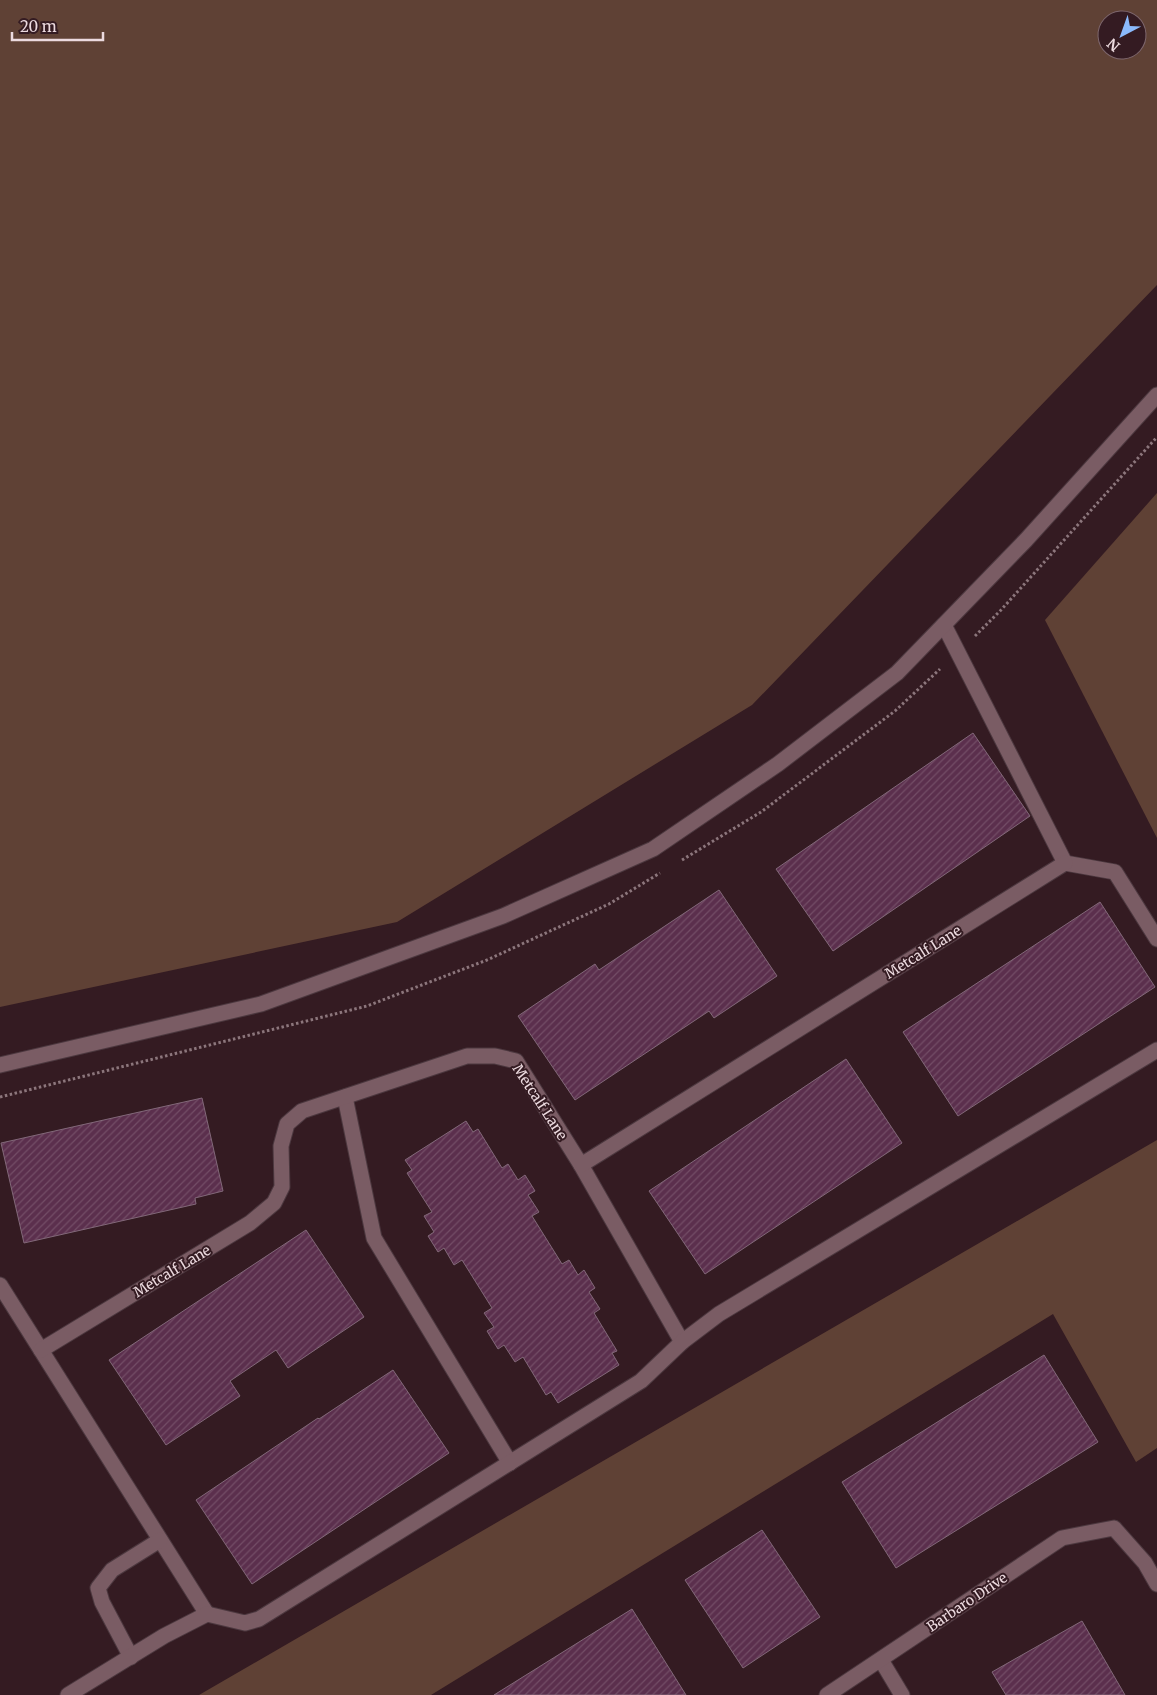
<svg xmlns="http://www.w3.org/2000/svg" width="1157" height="1695" font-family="Merriweather,serif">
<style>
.grass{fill:#5f4135;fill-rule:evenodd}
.building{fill:url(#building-hatch);stroke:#826879}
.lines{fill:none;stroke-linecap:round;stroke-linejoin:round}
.lane-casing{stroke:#4c383f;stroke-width:17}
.street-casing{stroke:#4c383f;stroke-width:17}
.path{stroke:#8c767c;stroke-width:3;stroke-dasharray:2.5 2.5;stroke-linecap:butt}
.lane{stroke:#7a5c64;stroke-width:15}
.street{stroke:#7a5c64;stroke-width:15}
.labels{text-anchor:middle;stroke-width:4;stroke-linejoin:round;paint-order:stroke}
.street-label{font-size:14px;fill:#ecdadf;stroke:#341b22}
</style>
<defs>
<pattern id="building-hatch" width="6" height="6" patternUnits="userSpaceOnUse" patternTransform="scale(1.25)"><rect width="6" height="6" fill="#5b2f4d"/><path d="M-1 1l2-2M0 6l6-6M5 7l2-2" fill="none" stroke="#734d66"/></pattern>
</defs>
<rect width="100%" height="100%" fill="#341b22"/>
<g class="grass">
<path d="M 0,0 L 1157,0 L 1157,285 L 752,705 L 397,922 L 0,1007 ZM 1107,20 L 1137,20 L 1137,50 L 1107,50 Z"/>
<path d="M 1157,493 L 1157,838 L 1045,620 Z"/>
<path d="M 1157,1140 L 1157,1448 L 1136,1462 L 1053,1314 L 431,1695 L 199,1695 Z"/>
</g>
<g class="building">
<path d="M 973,733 L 1030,816 L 833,951 L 776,869 Z"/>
<path d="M 719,890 L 777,976 L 714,1018 L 709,1011 L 575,1100 L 518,1016 L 595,964 L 599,970 Z"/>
<path d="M 1100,902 L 1155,987 L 958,1116 L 903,1032 Z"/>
<path d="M 846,1059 L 902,1143 L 705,1274 L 649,1191 Z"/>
<path d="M 202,1098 L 223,1191 L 195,1198 L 196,1204 L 24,1243 L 1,1143 Z"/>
<path d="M 466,1121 L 473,1132 L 478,1129 L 502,1168 L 508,1164 L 518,1180 L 525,1175 L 535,1191 L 528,1195 L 539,1212 L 532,1216 L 562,1264 L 569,1260 L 578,1275 L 584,1270 L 595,1288 L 589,1292 L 600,1309 L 594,1313 L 617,1351 L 612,1353 L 619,1365 L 558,1403 L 551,1392 L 546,1395 L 523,1357 L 515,1362 L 504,1345 L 498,1349 L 487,1331 L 494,1327 L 484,1313 L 492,1308 L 462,1260 L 454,1265 L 444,1248 L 438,1252 L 428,1236 L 434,1232 L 424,1216 L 432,1212 L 407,1173 L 412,1170 L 405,1160 Z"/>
<path d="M 306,1230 L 364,1317 L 288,1368 L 276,1350 L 230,1381 L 240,1396 L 166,1445 L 109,1360 Z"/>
<path d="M 1044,1355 L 1098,1442 L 896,1568 L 842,1482 Z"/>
<path d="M 393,1370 L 449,1453 L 252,1584 L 196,1500 L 318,1418 L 319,1419 Z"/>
<path d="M 762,1530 L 820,1617 L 743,1668 L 685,1580 Z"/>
<path d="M 632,1609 L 686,1695 L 494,1695 Z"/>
<path d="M 1082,1621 L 1125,1695 L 1006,1695 L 992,1672 Z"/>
</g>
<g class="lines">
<defs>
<g id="lane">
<path d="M 944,625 L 1065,863 L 1115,872 L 1157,939"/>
<path d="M 345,1097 L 374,1238 L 510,1463"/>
<path d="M 581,1165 L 682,1342"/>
<path d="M 0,1285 L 207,1614"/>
<path d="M 41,1350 L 250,1223 L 274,1203 L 282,1187 L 281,1146 L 287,1124 L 302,1111 L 467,1056 L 495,1056 L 516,1061 L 581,1165 L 1065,863"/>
<path d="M 131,1657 L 102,1602 L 98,1588 L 112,1570 L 160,1540"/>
<path d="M 881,1660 L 902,1695"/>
<path d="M 68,1695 L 164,1636 L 207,1614 L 245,1623 L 259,1619 L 641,1381 L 682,1342 L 719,1314 L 1157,1050"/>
<path d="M 827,1695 L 1062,1538 L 1114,1528 L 1145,1563 L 1157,1584"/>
</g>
<path id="street" d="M 0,1065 L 261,1004 L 503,916 L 653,849 L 778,764 L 897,673 L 1026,540 L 1157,395"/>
</defs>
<use href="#lane" class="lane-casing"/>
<use href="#street" class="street-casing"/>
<g class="path">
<path d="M 975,636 L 1001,610 L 1157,437"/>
<path d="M 682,860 L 761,812 L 895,711 L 940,669"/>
<path d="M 0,1097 L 367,1006 L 487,960 L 609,904 L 660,873"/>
</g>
<use href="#lane" class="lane"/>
<use href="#street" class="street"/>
</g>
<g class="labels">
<g class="street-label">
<text transform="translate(923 952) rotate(-32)" y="5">Metcalf Lane</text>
<text transform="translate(540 1102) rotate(57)" y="5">Metcalf Lane</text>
<text transform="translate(172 1271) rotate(-31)" y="5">Metcalf Lane</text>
<text transform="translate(967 1602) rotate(-34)" y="5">Barbaro Drive</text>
</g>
</g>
<g transform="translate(1122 35) rotate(221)"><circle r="24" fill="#341b22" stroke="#7e676e"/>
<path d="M0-4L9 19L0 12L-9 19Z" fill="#8bbafc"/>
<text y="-8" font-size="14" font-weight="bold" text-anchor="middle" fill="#ecdadf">N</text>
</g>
<path d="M12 32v8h91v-8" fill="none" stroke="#ecdadf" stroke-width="2.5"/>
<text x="20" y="32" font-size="15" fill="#ecdadf" stroke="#341b22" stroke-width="4" paint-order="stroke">20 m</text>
</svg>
